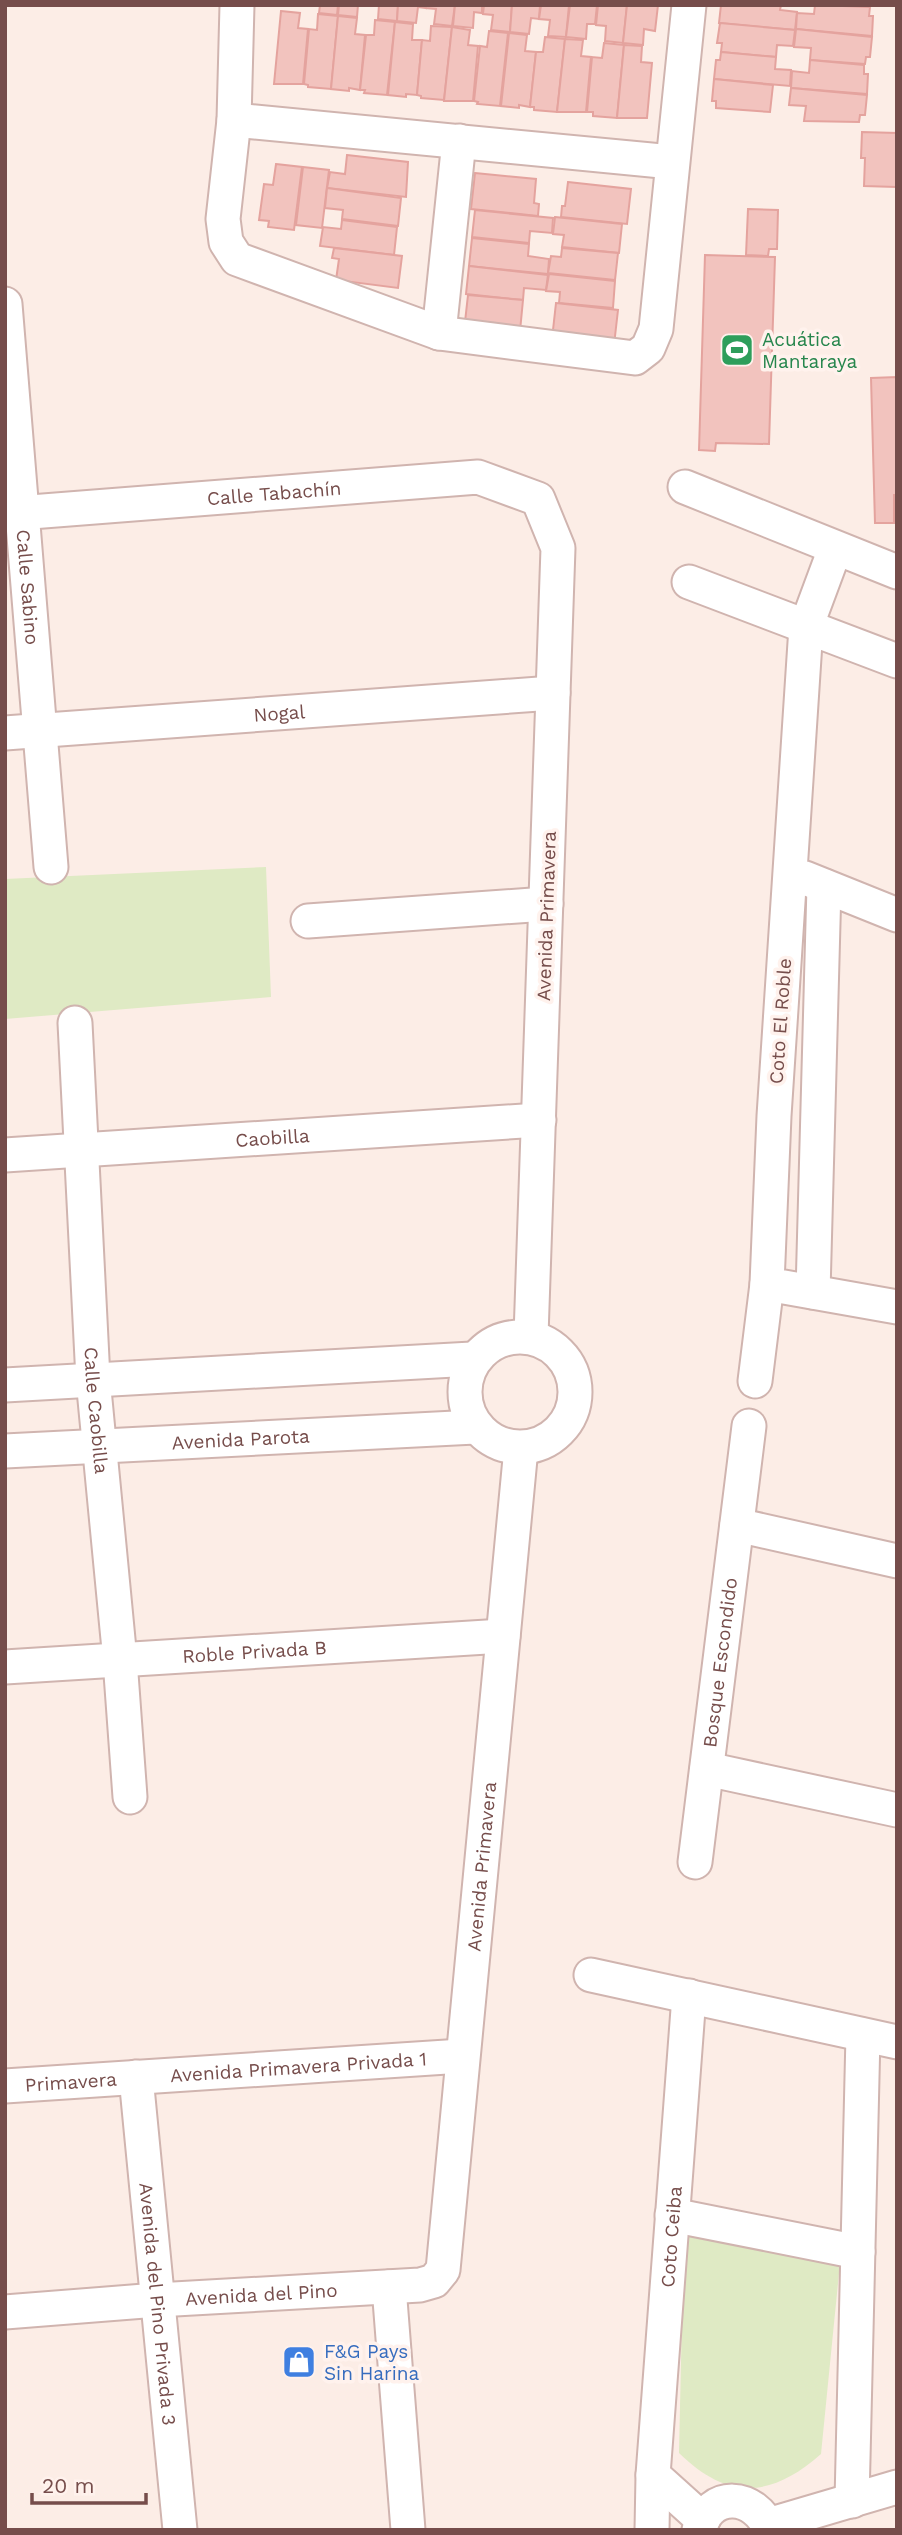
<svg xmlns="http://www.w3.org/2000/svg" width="902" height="2535" font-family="'Work Sans',sans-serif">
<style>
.green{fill:#dfeac4}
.building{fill:#f2c3be;stroke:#e4a39e;stroke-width:2}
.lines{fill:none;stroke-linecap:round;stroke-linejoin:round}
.minor-casing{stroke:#d0b4af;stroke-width:37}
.minor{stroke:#fff;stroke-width:33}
.labels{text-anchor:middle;stroke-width:7;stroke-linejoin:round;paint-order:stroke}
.leisure-label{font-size:19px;fill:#27864d;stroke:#fff2ed;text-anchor:start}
.street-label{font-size:19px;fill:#764d4b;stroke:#fff2ed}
.shop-label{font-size:19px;fill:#366cbe;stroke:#fff2ed;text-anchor:start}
</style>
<rect width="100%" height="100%" fill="#fcede6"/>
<g class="green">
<path d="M 266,867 L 271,997 L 5,1019 L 5,879 Z"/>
<path d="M 684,2225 L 841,2253 L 821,2454 C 771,2498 728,2501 679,2453 Z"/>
</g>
<g class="building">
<path d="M 320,5 L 338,5 L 337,15 L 319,13 Z"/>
<path d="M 339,5 L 358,5 L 357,17 L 338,15 Z"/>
<path d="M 379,5 L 398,5 L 397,21 L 378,19 Z"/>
<path d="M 398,5 L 426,5 L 426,8 L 418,7 L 416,23 L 397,21 Z"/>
<path d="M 426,5 L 455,5 L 452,26 L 434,24 L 436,9 L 426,8 Z"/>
<path d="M 455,5 L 482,5 L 482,13 L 474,12 L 473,28 L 453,26 Z"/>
<path d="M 484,5 L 512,5 L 510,32 L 491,30 L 493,15 L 483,14 Z"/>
<path d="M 512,5 L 540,5 L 539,19 L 531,18 L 529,34 L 510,32 Z"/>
<path d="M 541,5 L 569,5 L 566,37 L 548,36 L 550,20 L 539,19 Z"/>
<path d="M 570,5 L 597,5 L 595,24 L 587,24 L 586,39 L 566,37 Z"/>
<path d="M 598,5 L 627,5 L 623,43 L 605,41 L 606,26 L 596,25 Z"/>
<path d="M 627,5 L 658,5 L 655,31 L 644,29 L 643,45 L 623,43 Z"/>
<path d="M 721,5 L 781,5 L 780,10 L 797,12 L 795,30 L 719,23 Z"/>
<path d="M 815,5 L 870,7 L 869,16 L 873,16 L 872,36 L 796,29 L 797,13 L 814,14 Z"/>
<path d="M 281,11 L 300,13 L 298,28 L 308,29 L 303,84 L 274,84 Z"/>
<path d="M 318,14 L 338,16 L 331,89 L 308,87 L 308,85 L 304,84 L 309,29 L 317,30 Z"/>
<path d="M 338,16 L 357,18 L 355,34 L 365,35 L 360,90 L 349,88 L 349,91 L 331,89 Z"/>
<path d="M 375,20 L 395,22 L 387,95 L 364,93 L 365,90 L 360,90 L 366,35 L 374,35 Z"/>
<path d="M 395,22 L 413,24 L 412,40 L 422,40 L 417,95 L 406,94 L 406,97 L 388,95 Z"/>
<path d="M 720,23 L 795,30 L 793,46 L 777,45 L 776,57 L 721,52 L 722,43 L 717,43 Z"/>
<path d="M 431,26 L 452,27 L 444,100 L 421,98 L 421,96 L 417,95 L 422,40 L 430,41 Z"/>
<path d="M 452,27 L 470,30 L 468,45 L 478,46 L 473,101 L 444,101 Z"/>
<path d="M 796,29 L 872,37 L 870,57 L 866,57 L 865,64 L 810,60 L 811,48 L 794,47 Z"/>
<path d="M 489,31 L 508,33 L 500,106 L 477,104 L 478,102 L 474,101 L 480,46 L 487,47 Z"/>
<path d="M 509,33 L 527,35 L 525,51 L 536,52 L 530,107 L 519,105 L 519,108 L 501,106 Z"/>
<path d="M 545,37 L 565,39 L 557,112 L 534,110 L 534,107 L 530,107 L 536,52 L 543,52 Z"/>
<path d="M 565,39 L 583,40 L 581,56 L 591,57 L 586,112 L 557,112 Z"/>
<path d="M 604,43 L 624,45 L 617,118 L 593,116 L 593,112 L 587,112 L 592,57 L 602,58 Z"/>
<path d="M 624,45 L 642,46 L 641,62 L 652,63 L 647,118 L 617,118 Z"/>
<path d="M 721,52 L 776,57 L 775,69 L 791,70 L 790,86 L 714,79 L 716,60 L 720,60 Z"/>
<path d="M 810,60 L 864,65 L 864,74 L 868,74 L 867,94 L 791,88 L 792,71 L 809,73 Z"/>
<path d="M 714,79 L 773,85 L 770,112 L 716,108 L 716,101 L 712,101 Z"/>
<path d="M 791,88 L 867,95 L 865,115 L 860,115 L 859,122 L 804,121 L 806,106 L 789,105 Z"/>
<path d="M 862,132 L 897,133 L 896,187 L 864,186 L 865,158 L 861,158 Z"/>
<path d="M 347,155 L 408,162 L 406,197 L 327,188 L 330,172 L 345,174 Z"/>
<path d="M 276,164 L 302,167 L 294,230 L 268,227 L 269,221 L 259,220 L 264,184 L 273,185 Z"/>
<path d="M 303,167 L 329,170 L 322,228 L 296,225 Z"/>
<path d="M 475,173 L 536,179 L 534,203 L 539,204 L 538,216 L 471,209 Z"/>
<path d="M 568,182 L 631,189 L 627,224 L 561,217 L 562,206 L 565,206 Z"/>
<path d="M 327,188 L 401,198 L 398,226 L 342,219 L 343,210 L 325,208 Z"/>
<path d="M 748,209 L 778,210 L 777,249 L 769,249 L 768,256 L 746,255 Z"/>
<path d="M 475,210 L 553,218 L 552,233 L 530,231 L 529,243 L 472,237 Z"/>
<path d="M 555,217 L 622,224 L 619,253 L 562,247 L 564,235 L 553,234 Z"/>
<path d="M 342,220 L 397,227 L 394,255 L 320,246 L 323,227 L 341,229 Z"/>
<path d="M 472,238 L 529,244 L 528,256 L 549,259 L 548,274 L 469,266 Z"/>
<path d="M 334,248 L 402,256 L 398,288 L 336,280 L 339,259 L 332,258 Z"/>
<path d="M 562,248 L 618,253 L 615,280 L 548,273 L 551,256 L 561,257 Z"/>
<path d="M 705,255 L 775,257 L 769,444 L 716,443 L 715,451 L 699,450 Z"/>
<path d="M 469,266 L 548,275 L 546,290 L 524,288 L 523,300 L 466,294 Z"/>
<path d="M 549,274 L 615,281 L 613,308 L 559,303 L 560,292 L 546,291 Z"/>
<path d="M 468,295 L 523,300 L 520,331 L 465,322 Z"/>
<path d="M 556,303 L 618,310 L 614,345 L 552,339 Z"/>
<path d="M 897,377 L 897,495 L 894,495 L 894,523 L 875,523 L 871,378 Z"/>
</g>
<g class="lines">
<defs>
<g id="minor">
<path d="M 237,5 L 234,120 L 223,219 L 226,242 L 237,259 L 439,333 L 635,358 L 648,348 L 656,329 L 689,5"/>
<path d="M 234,120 L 672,162"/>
<path id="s1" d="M 5,304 L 51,867"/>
<path d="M 439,333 L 459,141"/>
<path d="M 685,487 L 897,572"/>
<path id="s2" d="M 5,514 L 478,477 L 538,499 L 558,548 L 531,1336"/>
<path d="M 835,549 L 806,627 L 774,1116 L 767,1284 L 897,1307"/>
<path d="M 689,582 L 897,661"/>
<path id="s3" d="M 5,733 L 553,693"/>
<path d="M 805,878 L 897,915"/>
<path d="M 308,921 L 546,904"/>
<path id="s4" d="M 75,1023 L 93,1379 L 120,1660 L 130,1797"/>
<path id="s5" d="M 5,1155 L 539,1120"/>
<path d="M 813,1292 L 824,886"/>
<circle cx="520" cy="1392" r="55"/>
<path d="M 755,1381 L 767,1284"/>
<path d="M 5,1385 L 472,1359"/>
<path id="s6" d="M 5,1451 L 475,1427"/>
<path d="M 737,1525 L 897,1561"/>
<path id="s7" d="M 5,1667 L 503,1636"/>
<path d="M 707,1769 L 897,1810"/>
<path id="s8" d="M 695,1862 L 749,1426"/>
<path d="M 591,1975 L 897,2042"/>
<path id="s9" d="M 136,2077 L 180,2530"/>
<path id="s10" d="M 5,2086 L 462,2056"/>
<path d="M 672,2215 L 858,2252"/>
<path d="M 389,2287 L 408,2530"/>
<path id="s11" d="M 5,2312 L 157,2300 L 420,2285 L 434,2281 L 443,2270 L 521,1448"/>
<path d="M 653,2475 L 703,2520"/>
<path d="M 852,2501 L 863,2035"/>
<path d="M 768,2525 L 897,2487"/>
<path id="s12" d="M 652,2530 L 653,2475 L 689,1996"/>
<path d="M 699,2530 C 710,2490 755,2493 770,2530"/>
</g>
</defs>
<use href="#minor" class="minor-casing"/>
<use href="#minor" class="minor"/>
</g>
<defs>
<symbol id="stadium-square" viewBox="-11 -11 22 22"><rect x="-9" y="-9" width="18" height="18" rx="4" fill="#2e9e5b" stroke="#fff2ed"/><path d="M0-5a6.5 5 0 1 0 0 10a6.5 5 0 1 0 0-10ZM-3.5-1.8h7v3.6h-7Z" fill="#fff"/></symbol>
<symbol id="shop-square" viewBox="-11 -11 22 22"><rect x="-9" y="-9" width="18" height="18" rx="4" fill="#3f7fe0" stroke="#fff2ed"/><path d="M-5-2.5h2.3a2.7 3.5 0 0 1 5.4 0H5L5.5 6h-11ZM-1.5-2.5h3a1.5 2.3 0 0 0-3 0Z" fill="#fff"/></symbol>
</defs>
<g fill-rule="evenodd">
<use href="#stadium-square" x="718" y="331" width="38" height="38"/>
<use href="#shop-square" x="280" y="2343" width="38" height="38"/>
</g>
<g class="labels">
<g class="leisure-label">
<text x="762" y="346">Acuática<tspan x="762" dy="22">Mantaraya</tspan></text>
</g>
<g class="street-label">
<text dy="7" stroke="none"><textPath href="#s2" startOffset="270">Calle Tabachín</textPath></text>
<text dy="7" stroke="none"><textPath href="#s1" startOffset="284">Calle Sabino</textPath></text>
<text dy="7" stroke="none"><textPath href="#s3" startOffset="275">Nogal</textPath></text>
<text transform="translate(546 916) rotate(-88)" y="7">Avenida Primavera</text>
<text transform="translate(780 1021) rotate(-86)" y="7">Coto El Roble</text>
<text dy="7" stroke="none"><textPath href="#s5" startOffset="268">Caobilla</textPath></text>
<text dy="7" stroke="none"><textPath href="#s4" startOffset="388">Calle Caobilla</textPath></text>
<text dy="7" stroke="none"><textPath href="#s6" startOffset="236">Avenida Parota</textPath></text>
<text dy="7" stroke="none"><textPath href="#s7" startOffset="250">Roble Privada B</textPath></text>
<text dy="7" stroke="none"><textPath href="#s8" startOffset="201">Bosque Escondido</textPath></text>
<text dy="7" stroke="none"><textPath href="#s11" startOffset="850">Avenida Primavera</textPath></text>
<text dy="7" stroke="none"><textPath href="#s10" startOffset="294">Avenida Primavera Privada 1</textPath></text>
<text dy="7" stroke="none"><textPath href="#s10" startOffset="66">Primavera</textPath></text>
<text dy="7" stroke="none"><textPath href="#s12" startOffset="294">Coto Ceiba</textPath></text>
<text dy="7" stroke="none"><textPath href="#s11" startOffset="257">Avenida del Pino</textPath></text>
<text dy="7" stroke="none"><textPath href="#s9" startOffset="228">Avenida del Pino Privada 3</textPath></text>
</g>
<g class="shop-label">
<text x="324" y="2358">F&amp;G Pays<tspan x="324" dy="22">Sin Harina</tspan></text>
</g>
</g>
<rect width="902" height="2535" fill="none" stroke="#764d4b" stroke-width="14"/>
<path d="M32 2493v10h114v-10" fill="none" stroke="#764d4b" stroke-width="3.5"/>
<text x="42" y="2493" font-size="21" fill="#764d4b" stroke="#fff2ed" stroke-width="5" paint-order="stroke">20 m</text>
</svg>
